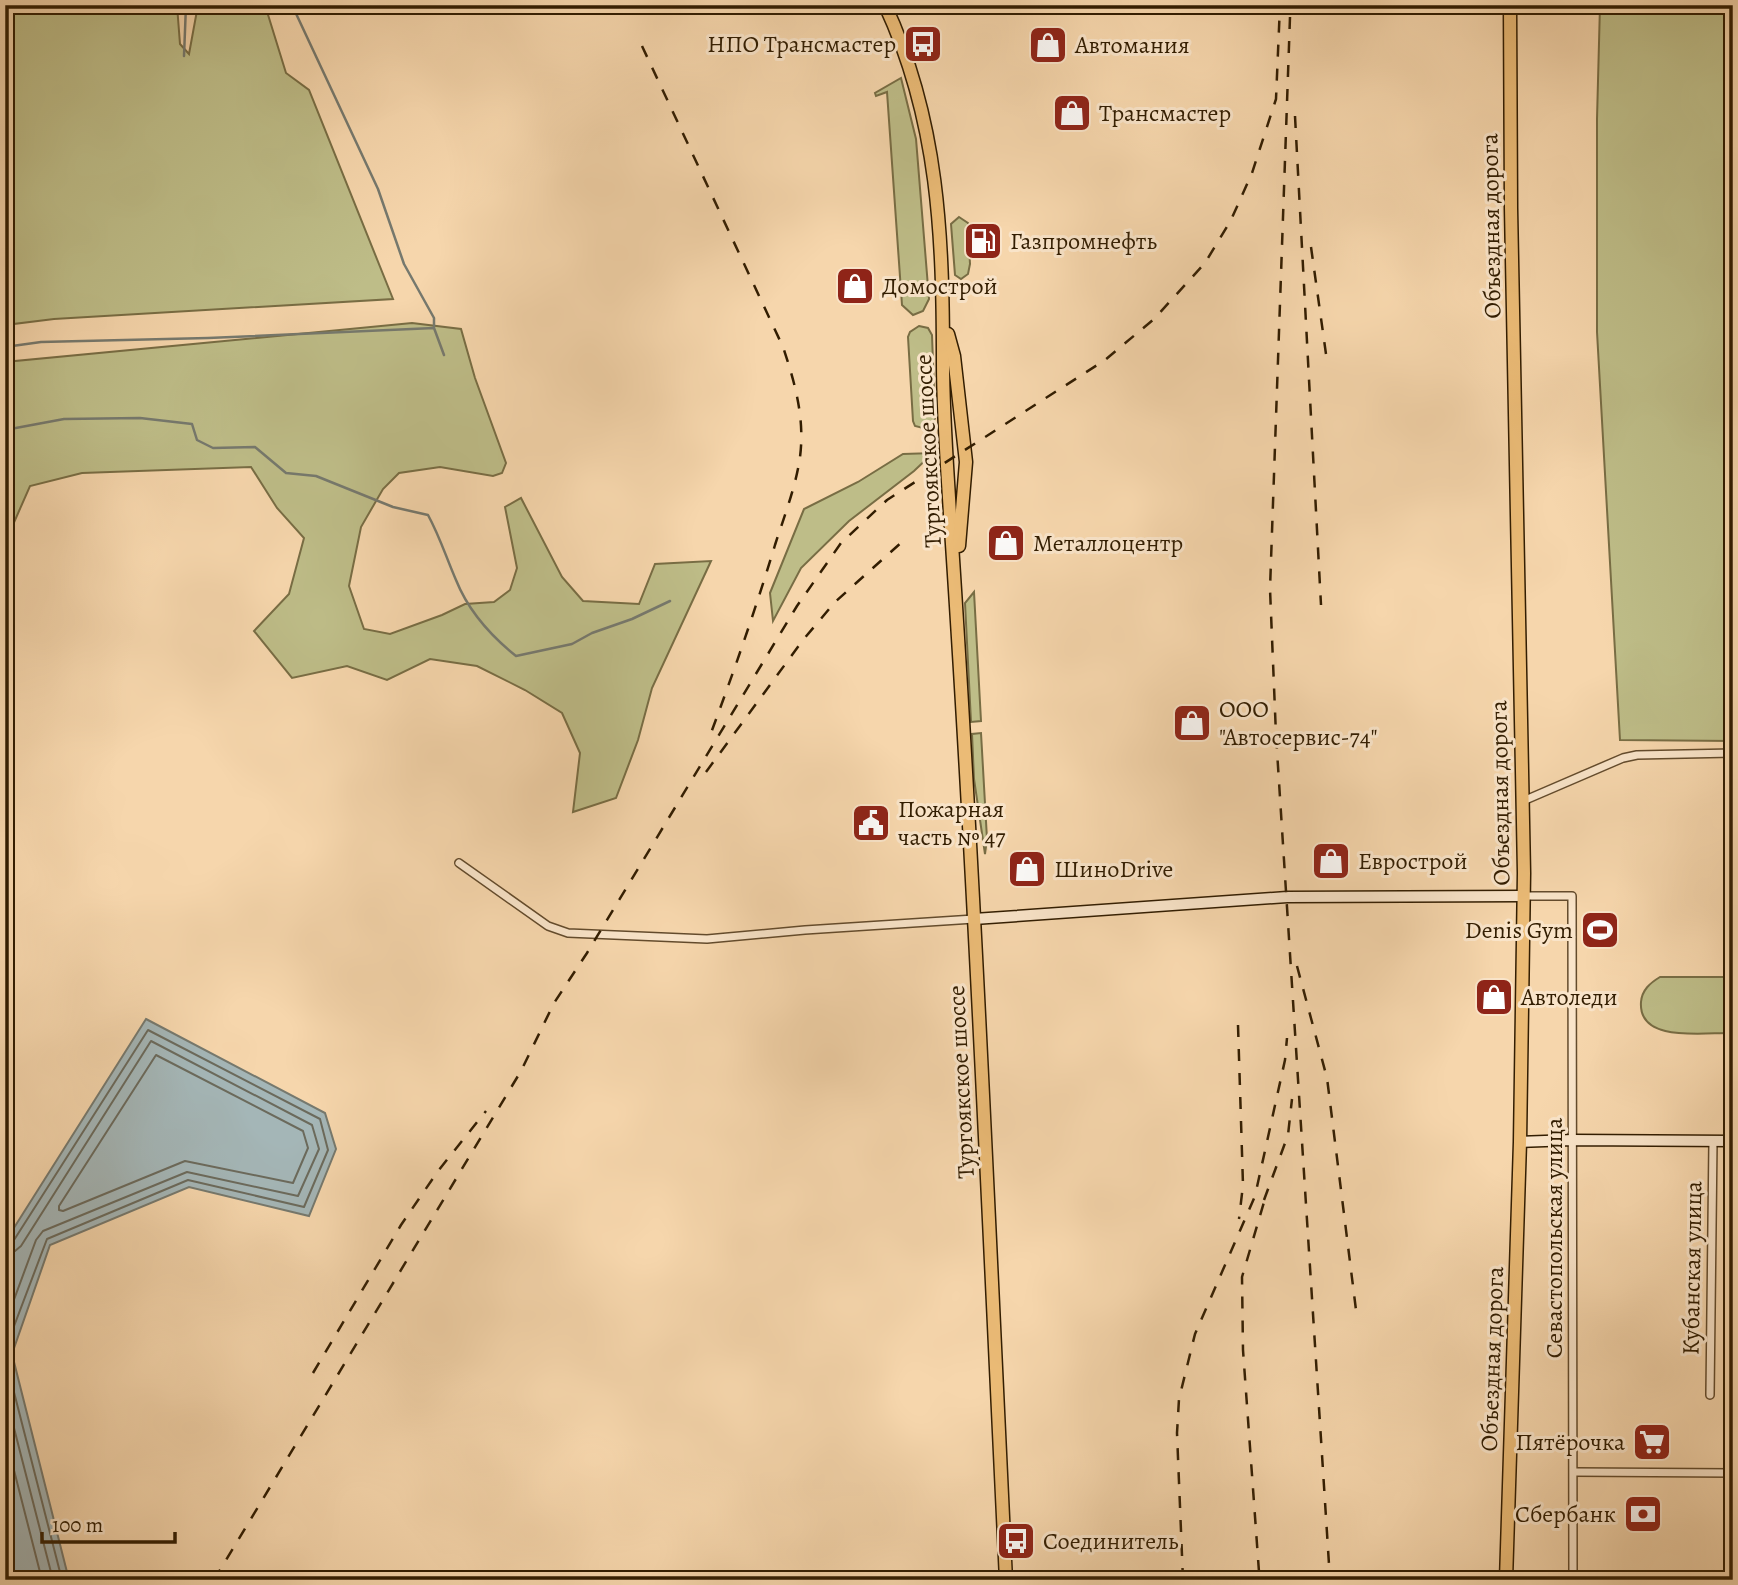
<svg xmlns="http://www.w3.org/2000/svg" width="1738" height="1585" font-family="Alegreya,serif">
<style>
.green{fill:#bebd88;stroke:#786d44;stroke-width:2}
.water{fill:#a4b6b7;stroke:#76796e;stroke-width:2}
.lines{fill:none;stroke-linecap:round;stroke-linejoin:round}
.shore{stroke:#6b6a5c;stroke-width:2}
.stream{stroke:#76796e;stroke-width:2.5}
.street-casing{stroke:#634b2c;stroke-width:10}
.secondary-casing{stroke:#321d01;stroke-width:13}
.primary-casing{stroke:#321d01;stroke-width:15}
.street{stroke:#f9e4c9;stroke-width:7}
.secondary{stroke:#f9e4c9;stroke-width:10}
.primary{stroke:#ebbb76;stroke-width:12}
.rail{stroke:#321d01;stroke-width:2.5;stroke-dasharray:12 12;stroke-linecap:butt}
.labels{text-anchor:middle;stroke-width:6;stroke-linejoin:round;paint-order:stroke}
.poi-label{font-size:24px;fill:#321d01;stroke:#f9e4c9;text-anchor:start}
.street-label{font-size:24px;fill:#321d01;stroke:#f9e4c9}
</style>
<rect width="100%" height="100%" fill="#f6d6ac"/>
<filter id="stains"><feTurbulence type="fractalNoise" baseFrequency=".00286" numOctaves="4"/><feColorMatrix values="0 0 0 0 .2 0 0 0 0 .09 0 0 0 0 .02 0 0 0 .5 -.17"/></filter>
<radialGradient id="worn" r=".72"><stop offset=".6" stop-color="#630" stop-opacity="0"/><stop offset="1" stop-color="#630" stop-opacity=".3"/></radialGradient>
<g class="green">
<path d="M 5,5 L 177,5 L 180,44 L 189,54 L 198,5 L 265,5 L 286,73 L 309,90 L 393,299 L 54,319 L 5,325 Z"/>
<path d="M 1600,5 L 1733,5 L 1733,741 L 1620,740 L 1597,332 L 1597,119 Z"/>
<path d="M 901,78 L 916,139 L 929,299 L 923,311 L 913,315 L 902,305 L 887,92 L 876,96 L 875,93 Z"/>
<path d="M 959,217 L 968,223 L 970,264 L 968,274 L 961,279 L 955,275 L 951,224 Z"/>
<path d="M 412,323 L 461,329 L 475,378 L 506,463 L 502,473 L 493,476 L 440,467 L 399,473 L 383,489 L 361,527 L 349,586 L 364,629 L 390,634 L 442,615 L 465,604 L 494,602 L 510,590 L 517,568 L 505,507 L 521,498 L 562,577 L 583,601 L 639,604 L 655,564 L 711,561 L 652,688 L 638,740 L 616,798 L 573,812 L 580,753 L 562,713 L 525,690 L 477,666 L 430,659 L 387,680 L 347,666 L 292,678 L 254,631 L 289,594 L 304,538 L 277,508 L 251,467 L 82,473 L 30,486 L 5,543 L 5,362 Z"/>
<path d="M 919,326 L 928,328 L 932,335 L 935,418 L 933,423 L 923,428 L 915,426 L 913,421 L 908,337 L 910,332 Z"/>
<path d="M 933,453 L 914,471 L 849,521 L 801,568 L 773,621 L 770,593 L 804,509 L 858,482 L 903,454 Z"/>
<path d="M 974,592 L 981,721 L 971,722 L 965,603 Z"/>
<path d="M 981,733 L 987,839 L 985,854 L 974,779 L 972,734 Z"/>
<path d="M 1660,977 L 1733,977 L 1733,1033 C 1706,1032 1638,1044 1641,1002 C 1642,990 1650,983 1660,977 Z"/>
</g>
<path class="water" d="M 146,1019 L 325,1113 L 336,1149 L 309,1216 L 189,1187 L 50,1245 L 12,1354 L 69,1580 L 5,1580 L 5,1242 Z"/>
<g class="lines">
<g class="shore">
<path d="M 156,1055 L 303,1131 L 308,1148 L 293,1183 L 185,1161 L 63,1211 L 59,1210 L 59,1206 Z"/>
<path d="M 5,1244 L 14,1240 L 148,1030 L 320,1119 L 328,1150 L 304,1207 L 188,1180 L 47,1239 L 5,1350"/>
<path d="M 5,1253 L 15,1251 L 21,1246 L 151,1041 L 312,1125 L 319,1149 L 298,1196 L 187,1172 L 43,1231 L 36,1240 L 5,1324"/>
<path d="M 5,1357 L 62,1580"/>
<path d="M 5,1393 L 53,1580"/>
<path d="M 5,1435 L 42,1580"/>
</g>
<g class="stream">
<path d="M 292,5 L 378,189 L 404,264 L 434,318 L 434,327"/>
<path d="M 184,56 L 186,5"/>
<path d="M 5,347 L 41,342 L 208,338 L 434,328 L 444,355"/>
<path d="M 5,430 L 64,419 L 140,418 L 192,424 L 197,440 L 213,448 L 255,447 L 286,473 L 316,476 L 393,507 L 428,515 C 440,537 446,557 456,580 C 468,610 491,636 516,656 L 572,644 L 592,633 L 632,619 L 670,601"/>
</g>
<defs>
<g id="street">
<path d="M 1523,801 L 1623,758 L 1637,755 L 1733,753"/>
<path d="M 459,863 L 548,926 L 568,933 L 707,939 L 805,930 L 974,919"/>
<path d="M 1523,896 L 1572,896 L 1573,1580"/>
<path d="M 1710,1395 L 1713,1141"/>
<path d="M 1574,1472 L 1733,1473"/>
</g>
<g id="secondary">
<path d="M 974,919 L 1287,897 L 1523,896"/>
<path d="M 1520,1142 L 1573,1140 L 1733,1141"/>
</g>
<g id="primary">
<path d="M 885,5 C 939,121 943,238 943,363 C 943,413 947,464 950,514 C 974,869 989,1225 1006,1580"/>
<path d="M 948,334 L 954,356 L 966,462 L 959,546"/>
<path d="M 1506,1580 L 1520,1142 L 1524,873 L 1511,208 L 1510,5"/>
</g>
</defs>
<use href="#street" class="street-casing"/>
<use href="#secondary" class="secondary-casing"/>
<use href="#primary" class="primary-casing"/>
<use href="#street" class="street"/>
<use href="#secondary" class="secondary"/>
<use href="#primary" class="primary"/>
<g class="rail">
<path d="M 1290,17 L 1270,589 L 1276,735 L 1330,1580"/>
<path d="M 642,46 L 783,347 C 795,383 805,418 800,457 C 796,486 784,517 775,545 C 756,608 734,671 711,733"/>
<path d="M 1295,116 L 1321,605"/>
<path d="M 1311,247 L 1326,354"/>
<path d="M 706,772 L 803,640 L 835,602 L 903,541"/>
<path d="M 1297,966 L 1327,1078 L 1357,1318"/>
<path d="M 1238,1025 L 1243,1185 L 1239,1219"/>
<path d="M 1264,1200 L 1288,1135 L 1292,1099"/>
<path d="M 313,1373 L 401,1225 L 438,1171 L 486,1111"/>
<path d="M 1259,1572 L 1243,1350 L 1242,1277 L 1267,1192"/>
<path d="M 214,1580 L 521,1071 L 554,1003 L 587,953 L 797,606 L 841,543 L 887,500 L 1105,360 L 1154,319 L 1205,263 L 1231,220 L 1252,173 L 1276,99 L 1280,5"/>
<path d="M 1183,1580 L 1177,1433 L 1179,1399 L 1195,1334 L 1255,1196 L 1285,1060 L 1287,1038"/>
</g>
</g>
<defs>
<symbol id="bus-square" viewBox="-11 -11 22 22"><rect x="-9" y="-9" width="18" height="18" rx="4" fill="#8f2418" stroke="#f9e4c9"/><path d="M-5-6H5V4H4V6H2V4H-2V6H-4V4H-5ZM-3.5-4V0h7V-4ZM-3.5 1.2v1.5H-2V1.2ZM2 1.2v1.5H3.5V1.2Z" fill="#fff"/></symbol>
<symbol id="shop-square" viewBox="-11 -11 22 22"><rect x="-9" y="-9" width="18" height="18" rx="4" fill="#8f2418" stroke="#f9e4c9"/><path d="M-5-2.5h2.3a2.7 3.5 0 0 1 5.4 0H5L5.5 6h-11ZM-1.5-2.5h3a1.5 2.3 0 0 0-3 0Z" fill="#fff"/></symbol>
<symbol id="fuel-square" viewBox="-11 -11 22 22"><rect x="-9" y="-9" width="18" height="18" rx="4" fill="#8f2418" stroke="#f9e4c9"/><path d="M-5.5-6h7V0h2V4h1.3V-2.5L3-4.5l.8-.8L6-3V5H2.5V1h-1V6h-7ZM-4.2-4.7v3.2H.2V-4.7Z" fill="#fff"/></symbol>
<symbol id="civic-square" viewBox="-11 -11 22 22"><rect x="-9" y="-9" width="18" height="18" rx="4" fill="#8f2418" stroke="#f9e4c9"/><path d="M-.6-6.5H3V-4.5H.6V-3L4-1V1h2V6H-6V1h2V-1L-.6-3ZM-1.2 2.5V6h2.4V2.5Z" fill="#fff"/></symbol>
<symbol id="stadium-square" viewBox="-11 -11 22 22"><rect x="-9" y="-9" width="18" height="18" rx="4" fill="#8f2418" stroke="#f9e4c9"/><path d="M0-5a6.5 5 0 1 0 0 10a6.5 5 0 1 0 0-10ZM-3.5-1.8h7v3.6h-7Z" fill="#fff"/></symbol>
<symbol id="supermarket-square" viewBox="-11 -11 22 22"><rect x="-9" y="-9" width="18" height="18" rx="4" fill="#8f2418" stroke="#f9e4c9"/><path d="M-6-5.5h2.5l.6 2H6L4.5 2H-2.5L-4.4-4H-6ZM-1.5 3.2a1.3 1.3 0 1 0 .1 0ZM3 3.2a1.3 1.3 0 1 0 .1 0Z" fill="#fff"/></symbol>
<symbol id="bank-square" viewBox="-11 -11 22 22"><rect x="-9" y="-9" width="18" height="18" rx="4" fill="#8f2418" stroke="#f9e4c9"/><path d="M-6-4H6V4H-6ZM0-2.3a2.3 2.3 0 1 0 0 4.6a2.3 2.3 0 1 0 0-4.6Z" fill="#fff"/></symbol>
</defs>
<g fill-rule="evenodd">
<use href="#bus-square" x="901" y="22" width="44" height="44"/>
<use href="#shop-square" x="1026" y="23" width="44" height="44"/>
<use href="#shop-square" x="1050" y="91" width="44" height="44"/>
<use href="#fuel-square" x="961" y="219" width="44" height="44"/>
<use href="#shop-square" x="833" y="264" width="44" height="44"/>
<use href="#shop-square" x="984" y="521" width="44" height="44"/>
<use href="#shop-square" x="1170" y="701" width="44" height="44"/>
<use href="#civic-square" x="849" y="801" width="44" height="44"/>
<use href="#shop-square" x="1309" y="839" width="44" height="44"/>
<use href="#shop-square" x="1005" y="847" width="44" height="44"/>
<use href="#stadium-square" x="1578" y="908" width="44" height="44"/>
<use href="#shop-square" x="1472" y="975" width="44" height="44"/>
<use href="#supermarket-square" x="1630" y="1420" width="44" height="44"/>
<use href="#bank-square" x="1621" y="1492" width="44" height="44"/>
<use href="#bus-square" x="994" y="1519" width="44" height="44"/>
</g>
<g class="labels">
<g class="poi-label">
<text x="896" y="52" text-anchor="end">НПО Трансмастер</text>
<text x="1075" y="53">Автомания</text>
<text x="1099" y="121">Трансмастер</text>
<text x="1010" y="249">Газпромнефть</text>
<text x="882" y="294">Домострой</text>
<text x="1033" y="551">Металлоцентр</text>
<text x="1219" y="717">ООО<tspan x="1219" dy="28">"Автосервис-74"</tspan></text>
<text x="898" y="817">Пожарная<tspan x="898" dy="28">часть № 47</tspan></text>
<text x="1358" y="869">Еврострой</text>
<text x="1054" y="877">ШиноDrive</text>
<text x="1573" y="938" text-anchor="end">Denis Gym</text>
<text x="1521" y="1005">Автоледи</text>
<text x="1625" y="1450" text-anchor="end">Пятёрочка</text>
<text x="1616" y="1522" text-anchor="end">Сбербанк</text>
<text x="1043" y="1549">Соединитель</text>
</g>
<g class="street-label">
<text transform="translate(1491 226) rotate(-91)" y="8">Объездная дорога</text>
<text transform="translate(928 451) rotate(-93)" y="8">Тургоякское шоссе</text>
<text transform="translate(1500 793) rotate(-91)" y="8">Объездная дорога</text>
<text transform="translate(961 1082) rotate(-93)" y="8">Тургоякское шоссе</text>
<text transform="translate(1554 1238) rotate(-90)" y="8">Севастопольская улица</text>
<text transform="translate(1692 1268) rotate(-89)" y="8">Кубанская улица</text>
<text transform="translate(1492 1359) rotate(-88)" y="8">Объездная дорога</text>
</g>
</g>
<rect width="1738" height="1585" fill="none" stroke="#f6d6ac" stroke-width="28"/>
<rect x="7" y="7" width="1724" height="1571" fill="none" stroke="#321d01" stroke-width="3.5"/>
<rect x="14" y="14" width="1710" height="1557" fill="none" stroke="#321d01" stroke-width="2"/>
<path d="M42 1532v10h133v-10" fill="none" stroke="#321d01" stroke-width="3.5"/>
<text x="52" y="1532" font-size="21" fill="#321d01" stroke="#f9e4c9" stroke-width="5" paint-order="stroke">100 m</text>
<rect width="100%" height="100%" filter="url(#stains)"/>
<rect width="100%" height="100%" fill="url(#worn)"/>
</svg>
